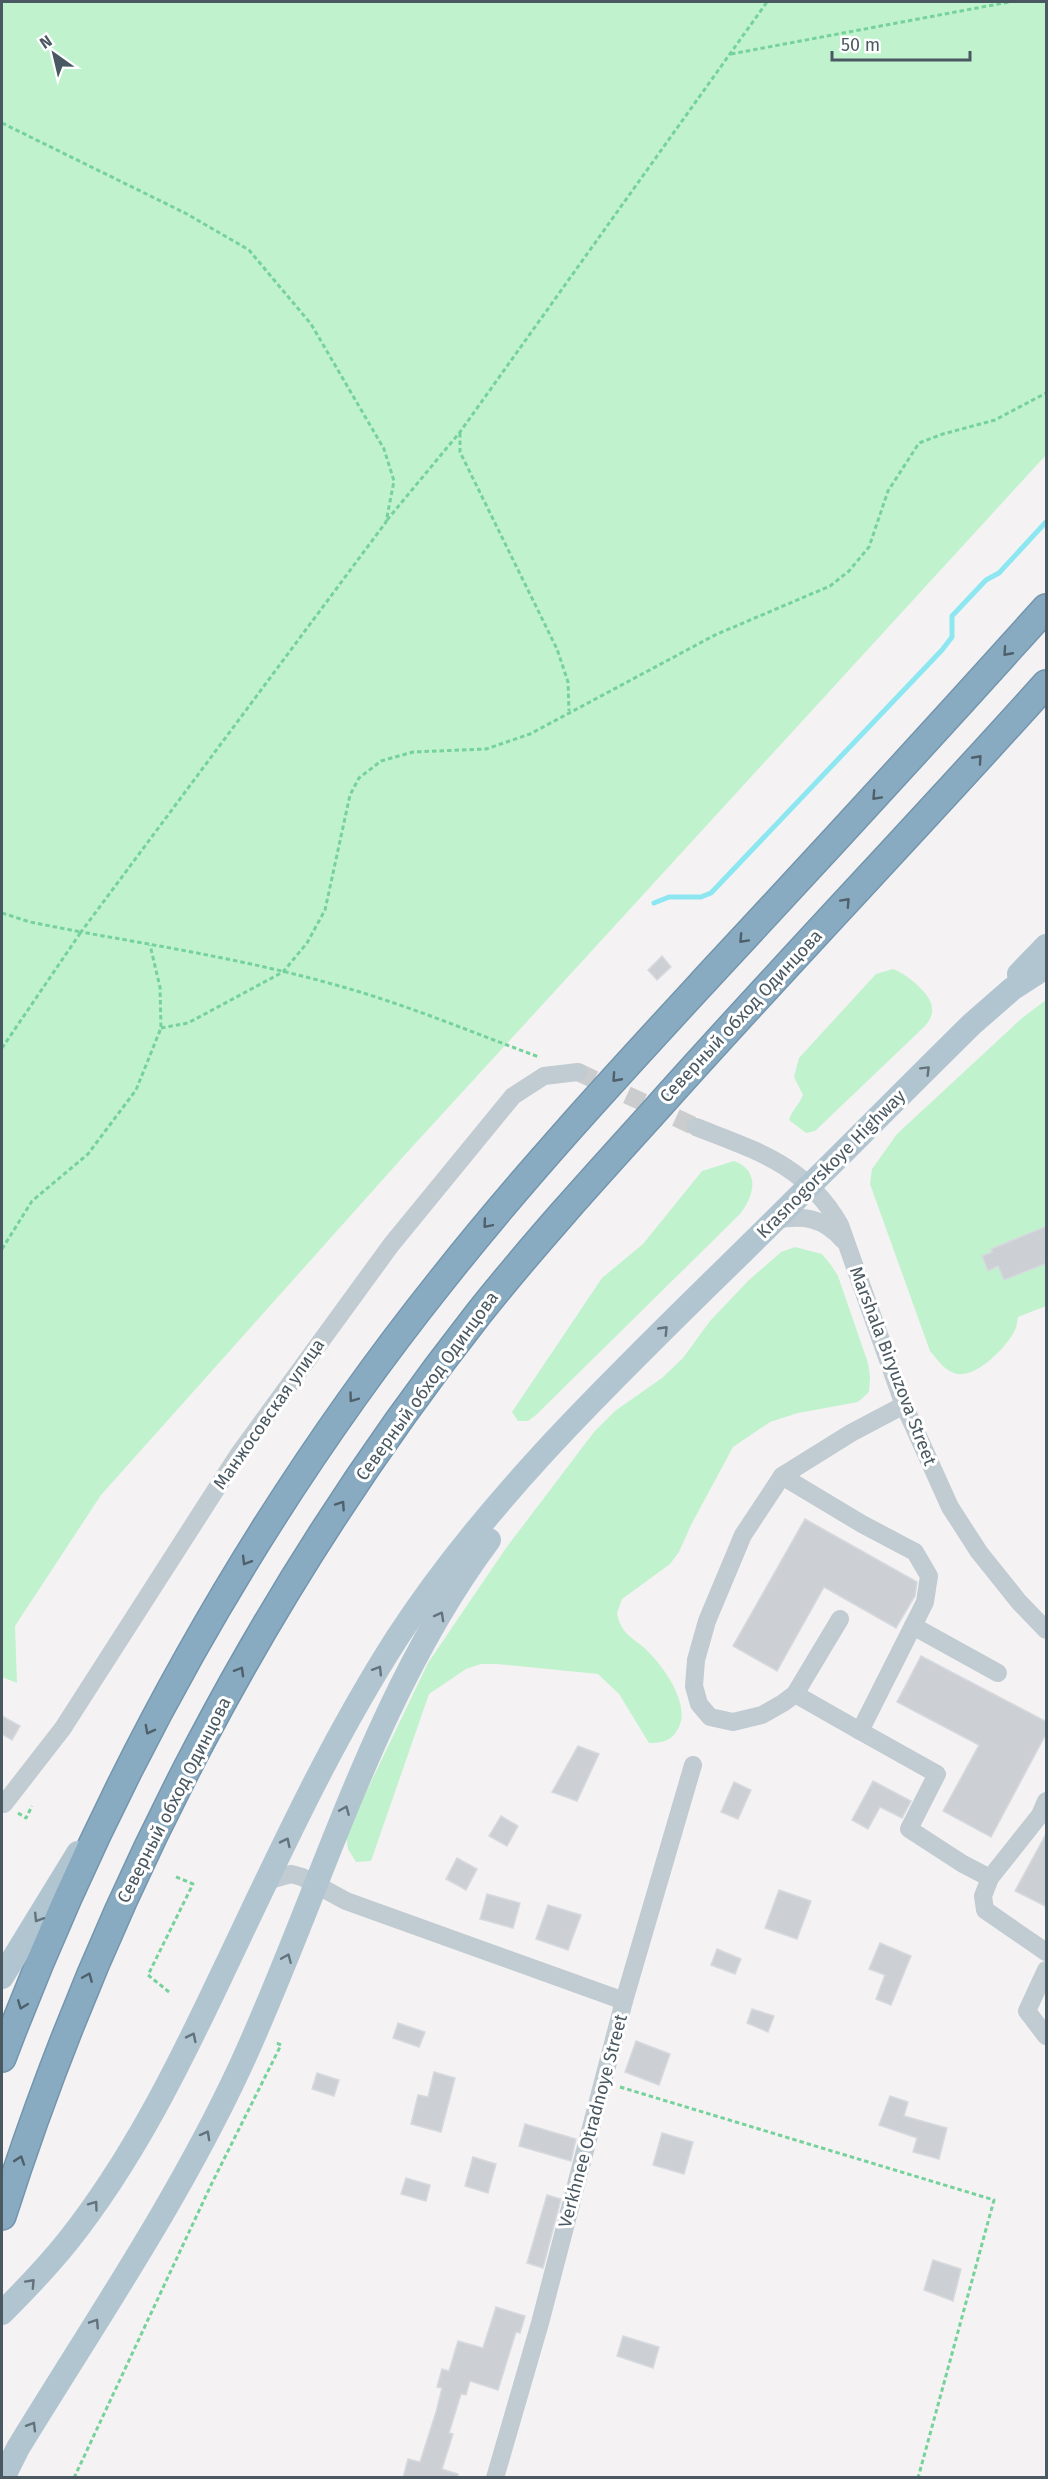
<svg xmlns="http://www.w3.org/2000/svg" width="1048" height="2479" font-family="'Fira Sans',sans-serif">
<style>
.green{fill:#c1f2ce}
.lines{fill:none;stroke-linecap:round;stroke-linejoin:round}
.stream{stroke:#8ce7f1;stroke-width:5}
.building{fill:#ccd0d5;stroke:#d6d9de;stroke-width:1.5}
.minor-tunnel{stroke:#caccce;stroke-width:18;stroke-dasharray:18 9;stroke-linecap:butt}
.highway-casing{stroke:#7396ae;stroke-width:30}
.path{stroke:#76d29b;stroke-width:3;stroke-dasharray:4.5 3;stroke-linecap:butt}
.minor{stroke:#c0cbd2;stroke-width:18}
.major{stroke:#b1c5d1;stroke-width:24}
.highway{stroke:#88abc2;stroke-width:27}
.oneway{stroke:#4f606b}
.oneway2{stroke:#63737d}
.labels{text-anchor:middle;stroke-width:6;stroke-linejoin:round;paint-order:stroke}
.street-label{font-size:18px;fill:#495861;stroke:#fff}
</style>
<rect width="100%" height="100%" fill="#f5f2f3"/>
<g class="green">
<path d="M 2,2 L 1046,2 L 1046,455 L 402,1158 L 101,1495 L 15,1626 L 17,1683 L 2,1677 Z"/>
<path d="M 893,969 C 905,973 932,994 932,1008 C 933,1015 929,1021 925,1026 L 815,1131 L 806,1133 L 789,1120 C 792,1110 799,1105 803,1095 L 794,1077 L 799,1058 L 876,974 Z"/>
<path d="M 1046,1000 L 1046,1306 L 1018,1317 C 1017,1321 1017,1327 1015,1330 C 1007,1347 974,1381 954,1373 C 943,1369 937,1359 930,1351 L 870,1184 L 872,1169 L 897,1134 L 1022,1018 Z"/>
<path d="M 734,1161 C 761,1171 754,1196 740,1214 L 536,1415 L 528,1421 L 518,1421 L 512,1412 L 602,1278 L 643,1244 L 702,1171 Z"/>
<path d="M 795,1247 L 822,1254 L 831,1265 L 838,1276 L 868,1363 L 870,1377 L 869,1392 L 858,1402 L 798,1413 L 770,1422 L 733,1447 L 691,1525 L 679,1552 L 670,1564 L 622,1599 L 617,1613 C 618,1618 619,1623 622,1627 C 626,1635 635,1640 642,1646 C 660,1661 691,1702 679,1727 C 672,1741 663,1743 649,1743 L 619,1694 L 598,1674 L 497,1664 L 481,1664 L 466,1669 L 429,1694 L 371,1861 L 356,1862 L 348,1849 L 346,1834 L 428,1663 L 506,1548 L 594,1432 L 615,1411 L 662,1378 L 683,1358 L 710,1321 L 749,1280 L 781,1252 Z"/>
</g>
<g class="lines">
<path class="stream" d="M 654,903 L 669,897 L 701,897 L 711,893 L 942,650 L 952,637 L 952,616 L 986,580 L 999,573 L 1046,522"/>
</g>
<g class="building">
<path d="M 662,956 L 671,967 L 657,980 L 648,970 Z"/>
<path d="M 1047,1226 L 1047,1263 L 1004,1280 L 998,1266 L 988,1271 L 982,1256 L 992,1252 L 991,1249 Z"/>
<path d="M 805,1519 L 917,1582 L 915,1596 L 896,1628 L 824,1587 L 777,1671 L 733,1646 Z"/>
<path d="M 921,1656 L 1047,1722 L 1047,1732 L 991,1837 L 943,1811 L 979,1745 L 897,1702 Z"/>
<path d="M 2,1716 L 20,1726 L 12,1740 L 2,1734 Z"/>
<path d="M 578,1746 L 599,1754 L 577,1801 L 552,1792 Z"/>
<path d="M 873,1781 L 911,1801 L 902,1818 L 880,1807 L 868,1829 L 852,1820 Z"/>
<path d="M 734,1782 L 751,1790 L 738,1819 L 721,1812 Z"/>
<path d="M 501,1816 L 518,1826 L 507,1846 L 489,1836 Z"/>
<path d="M 1047,1832 L 1047,1907 L 1015,1891 Z"/>
<path d="M 457,1858 L 477,1869 L 466,1890 L 446,1879 Z"/>
<path d="M 779,1890 L 811,1901 L 797,1939 L 765,1928 Z"/>
<path d="M 487,1894 L 520,1903 L 513,1928 L 480,1919 Z"/>
<path d="M 548,1905 L 581,1915 L 568,1950 L 536,1939 Z"/>
<path d="M 880,1943 L 911,1956 L 891,2005 L 876,1999 L 885,1975 L 869,1969 Z"/>
<path d="M 717,1949 L 741,1959 L 735,1974 L 711,1965 Z"/>
<path d="M 752,2009 L 774,2016 L 768,2032 L 747,2023 Z"/>
<path d="M 398,2023 L 425,2032 L 419,2047 L 393,2038 Z"/>
<path d="M 636,2041 L 670,2054 L 659,2085 L 625,2072 Z"/>
<path d="M 434,2072 L 455,2078 L 441,2132 L 411,2124 L 418,2095 L 428,2097 Z"/>
<path d="M 317,2073 L 339,2080 L 334,2096 L 312,2089 Z"/>
<path d="M 890,2096 L 908,2102 L 904,2116 L 947,2128 L 939,2159 L 913,2152 L 917,2138 L 879,2125 Z"/>
<path d="M 525,2124 L 576,2139 L 571,2161 L 519,2146 Z"/>
<path d="M 662,2133 L 693,2142 L 684,2174 L 653,2165 Z"/>
<path d="M 473,2157 L 496,2164 L 488,2193 L 465,2186 Z"/>
<path d="M 406,2178 L 430,2185 L 426,2201 L 401,2194 Z"/>
<path d="M 547,2195 L 561,2199 L 543,2268 L 527,2263 Z"/>
<path d="M 933,2260 L 961,2269 L 953,2301 L 924,2290 Z"/>
<path d="M 496,2307 L 525,2316 L 520,2333 L 516,2332 L 498,2390 L 470,2381 L 466,2395 L 461,2394 L 449,2433 L 453,2434 L 442,2469 L 458,2474 L 458,2478 L 403,2478 L 408,2459 L 420,2462 L 436,2412 L 442,2388 L 437,2387 L 442,2369 L 449,2371 L 458,2341 L 483,2348 Z"/>
<path d="M 623,2336 L 659,2347 L 653,2368 L 617,2356 Z"/>
</g>
<g class="lines">
<path class="minor-tunnel" d="M 578,1072 L 696,1127"/>
<defs>
<g id="highway">
<path d="M 2,2058 C 107,1780 255,1514 441,1281 C 527,1172 622,1070 716,968 C 827,849 937,729 1046,608"/>
<path d="M 2,2216 C 106,1890 267,1583 479,1313 C 534,1244 593,1179 652,1114 C 781,969 916,829 1046,684"/>
</g>
</defs>
<use href="#highway" class="highway-casing"/>
<g class="path">
<path d="M 731,54 L 1009,2"/>
<path d="M 2,123 L 187,214 L 249,250 L 311,324 L 384,449 L 394,481 L 386,522 L 81,932 C 165,947 250,961 332,984 C 403,1003 471,1032 539,1057"/>
<path d="M 460,433 L 460,452 L 557,649 L 568,682 L 569,711"/>
<path d="M 387,520 L 460,432 L 767,2"/>
<path d="M 2,913 L 30,922 L 81,932 L 2,1048"/>
<path d="M 161,1028 L 188,1023 L 283,972 L 307,943 L 325,910 L 350,795 L 359,778 L 381,761 L 413,752 L 486,749 L 530,734 L 715,635 L 830,586 L 849,571 L 869,547 L 888,491 L 919,443 L 943,434 L 995,420 L 1046,393"/>
<path d="M 2,1249 L 32,1201 L 88,1154 L 136,1090 L 161,1028 L 160,987 L 150,945"/>
<path d="M 18,1813 L 26,1818 L 32,1806"/>
<path d="M 169,1992 L 148,1975 L 193,1884 L 174,1876"/>
<path d="M 620,2087 L 994,2200 L 918,2478"/>
<path d="M 74,2478 L 211,2185 L 281,2045 L 274,2042"/>
</g>
<g class="minor">
<path d="M 696,1127 C 757,1151 806,1165 840,1225 L 904,1405 L 950,1507 L 979,1552 L 1019,1602 L 1046,1630"/>
<path d="M 775,1220 C 803,1215 823,1217 843,1240"/>
<path d="M 782,1476 L 862,1524 L 915,1552 L 929,1576 L 925,1602 L 918,1616 L 860,1731 L 795,1694"/>
<path d="M 840,1619 L 795,1694 L 783,1703 L 762,1715 L 733,1722 L 710,1717 L 699,1704 L 694,1686 L 696,1660 L 707,1621 L 743,1535 L 782,1476 L 851,1433 L 904,1405"/>
<path d="M 913,1626 L 998,1673"/>
<path d="M 860,1731 L 937,1774 L 909,1829 L 963,1864 L 990,1878 L 983,1896 L 985,1910 L 1046,1952"/>
<path d="M 4,1804 L 63,1728 L 238,1455 L 391,1245 L 513,1096 L 544,1076 L 578,1072"/>
<path d="M 990,1878 L 1040,1815 L 1046,1801"/>
<path d="M 266,1881 L 291,1874 L 302,1877 L 346,1901 L 624,2001"/>
<path d="M 1046,1970 L 1027,2011 L 1046,2036"/>
<path d="M 495,2478 L 540,2323 L 624,2001 L 693,1765"/>
</g>
<g class="major">
<path d="M 1019,974 L 1046,946"/>
<path d="M 2,1977 L 78,1853"/>
<path d="M 2,2313 C 25,2290 48,2266 68,2241 C 133,2159 179,2065 223,1972 C 277,1859 329,1744 397,1638 C 484,1504 603,1389 717,1277 C 803,1193 887,1108 972,1024 L 1012,989 L 1046,967"/>
<path d="M 3,2478 L 18,2448 C 95,2322 179,2199 241,2065 C 321,1891 374,1694 489,1540"/>
</g>
<use href="#highway" class="highway"/>
</g>
<defs><path id="oneway-chevron" d="M-2-3.5L2.5 0L-2 3.5" fill="none" stroke-width="1.6" stroke-linecap="round" stroke-linejoin="round" transform="scale(1.5)"/></defs>
<g class="oneway">
<use href="#oneway-chevron" transform="translate(1007 652) rotate(132)"/>
<use href="#oneway-chevron" transform="translate(978 759) rotate(-48)"/>
<use href="#oneway-chevron" transform="translate(876 796) rotate(133)"/>
<use href="#oneway-chevron" transform="translate(846 902) rotate(-47)"/>
<use href="#oneway-chevron" transform="translate(743 939) rotate(133)"/>
<use href="#oneway-chevron" transform="translate(616 1078) rotate(132)"/>
<use href="#oneway-chevron" transform="translate(487 1224) rotate(130)"/>
<use href="#oneway-chevron" transform="translate(353 1398) rotate(126)"/>
<use href="#oneway-chevron" transform="translate(341 1505) rotate(-56)"/>
<use href="#oneway-chevron" transform="translate(246 1561) rotate(121)"/>
<use href="#oneway-chevron" transform="translate(240 1671) rotate(-60)"/>
<use href="#oneway-chevron" transform="translate(149 1730) rotate(118)"/>
<use href="#oneway-chevron" transform="translate(88 1977) rotate(-67)"/>
<use href="#oneway-chevron" transform="translate(22 2005) rotate(111)"/>
<use href="#oneway-chevron" transform="translate(20 2160) rotate(-71)"/>
</g>
<g class="oneway2">
<use href="#oneway-chevron" transform="translate(926 1070) rotate(-45)"/>
<use href="#oneway-chevron" transform="translate(664 1330) rotate(-46)"/>
<use href="#oneway-chevron" transform="translate(440 1616) rotate(-61)"/>
<use href="#oneway-chevron" transform="translate(378 1670) rotate(-58)"/>
<use href="#oneway-chevron" transform="translate(345 1810) rotate(-67)"/>
<use href="#oneway-chevron" transform="translate(286 1842) rotate(-64)"/>
<use href="#oneway-chevron" transform="translate(38 1918) rotate(122)"/>
<use href="#oneway-chevron" transform="translate(287 1958) rotate(-67)"/>
<use href="#oneway-chevron" transform="translate(192 2037) rotate(-64)"/>
<use href="#oneway-chevron" transform="translate(206 2135) rotate(-61)"/>
<use href="#oneway-chevron" transform="translate(94 2205) rotate(-54)"/>
<use href="#oneway-chevron" transform="translate(31 2283) rotate(-47)"/>
<use href="#oneway-chevron" transform="translate(95 2323) rotate(-57)"/>
<use href="#oneway-chevron" transform="translate(32 2426) rotate(-59)"/>
</g>
<g class="labels">
<g class="street-label">
<text transform="translate(741 1016) rotate(-47)" y="6">Северный обход Одинцова</text>
<text transform="translate(831 1164) rotate(-45)" y="6">Krasnogorskoye Highway</text>
<text transform="translate(893 1366) rotate(69)" y="6">Marshala Biryuzova Street</text>
<text transform="translate(427 1386) rotate(-54)" y="6">Северный обход Одинцова</text>
<text transform="translate(269 1414) rotate(-55)" y="6">Манжосовская улица</text>
<text transform="translate(174 1800) rotate(-63)" y="6">Северный обход Одинцова</text>
<text transform="translate(593 2121) rotate(-75)" y="6">Verkhnee Otradnoye Street</text>
</g>
</g>
<rect width="1048" height="2479" fill="none" stroke="#495861" stroke-width="6"/>
<g transform="translate(54 54) rotate(326)" stroke="#ffffff" stroke-width="4.5" paint-order="stroke">
<path d="M0-4.5L10 22L0 15L-10 22Z" fill="#495861"/>
<text y="-9" font-size="16" font-weight="bold" text-anchor="middle" fill="#495861">N</text>
</g>
<path d="M832 51v9h138v-9" fill="none" stroke="#495861" stroke-width="3"/>
<text x="841" y="51" font-size="18" fill="#495861" stroke="#ffffff" stroke-width="4.5" paint-order="stroke">50 m</text>
</svg>
